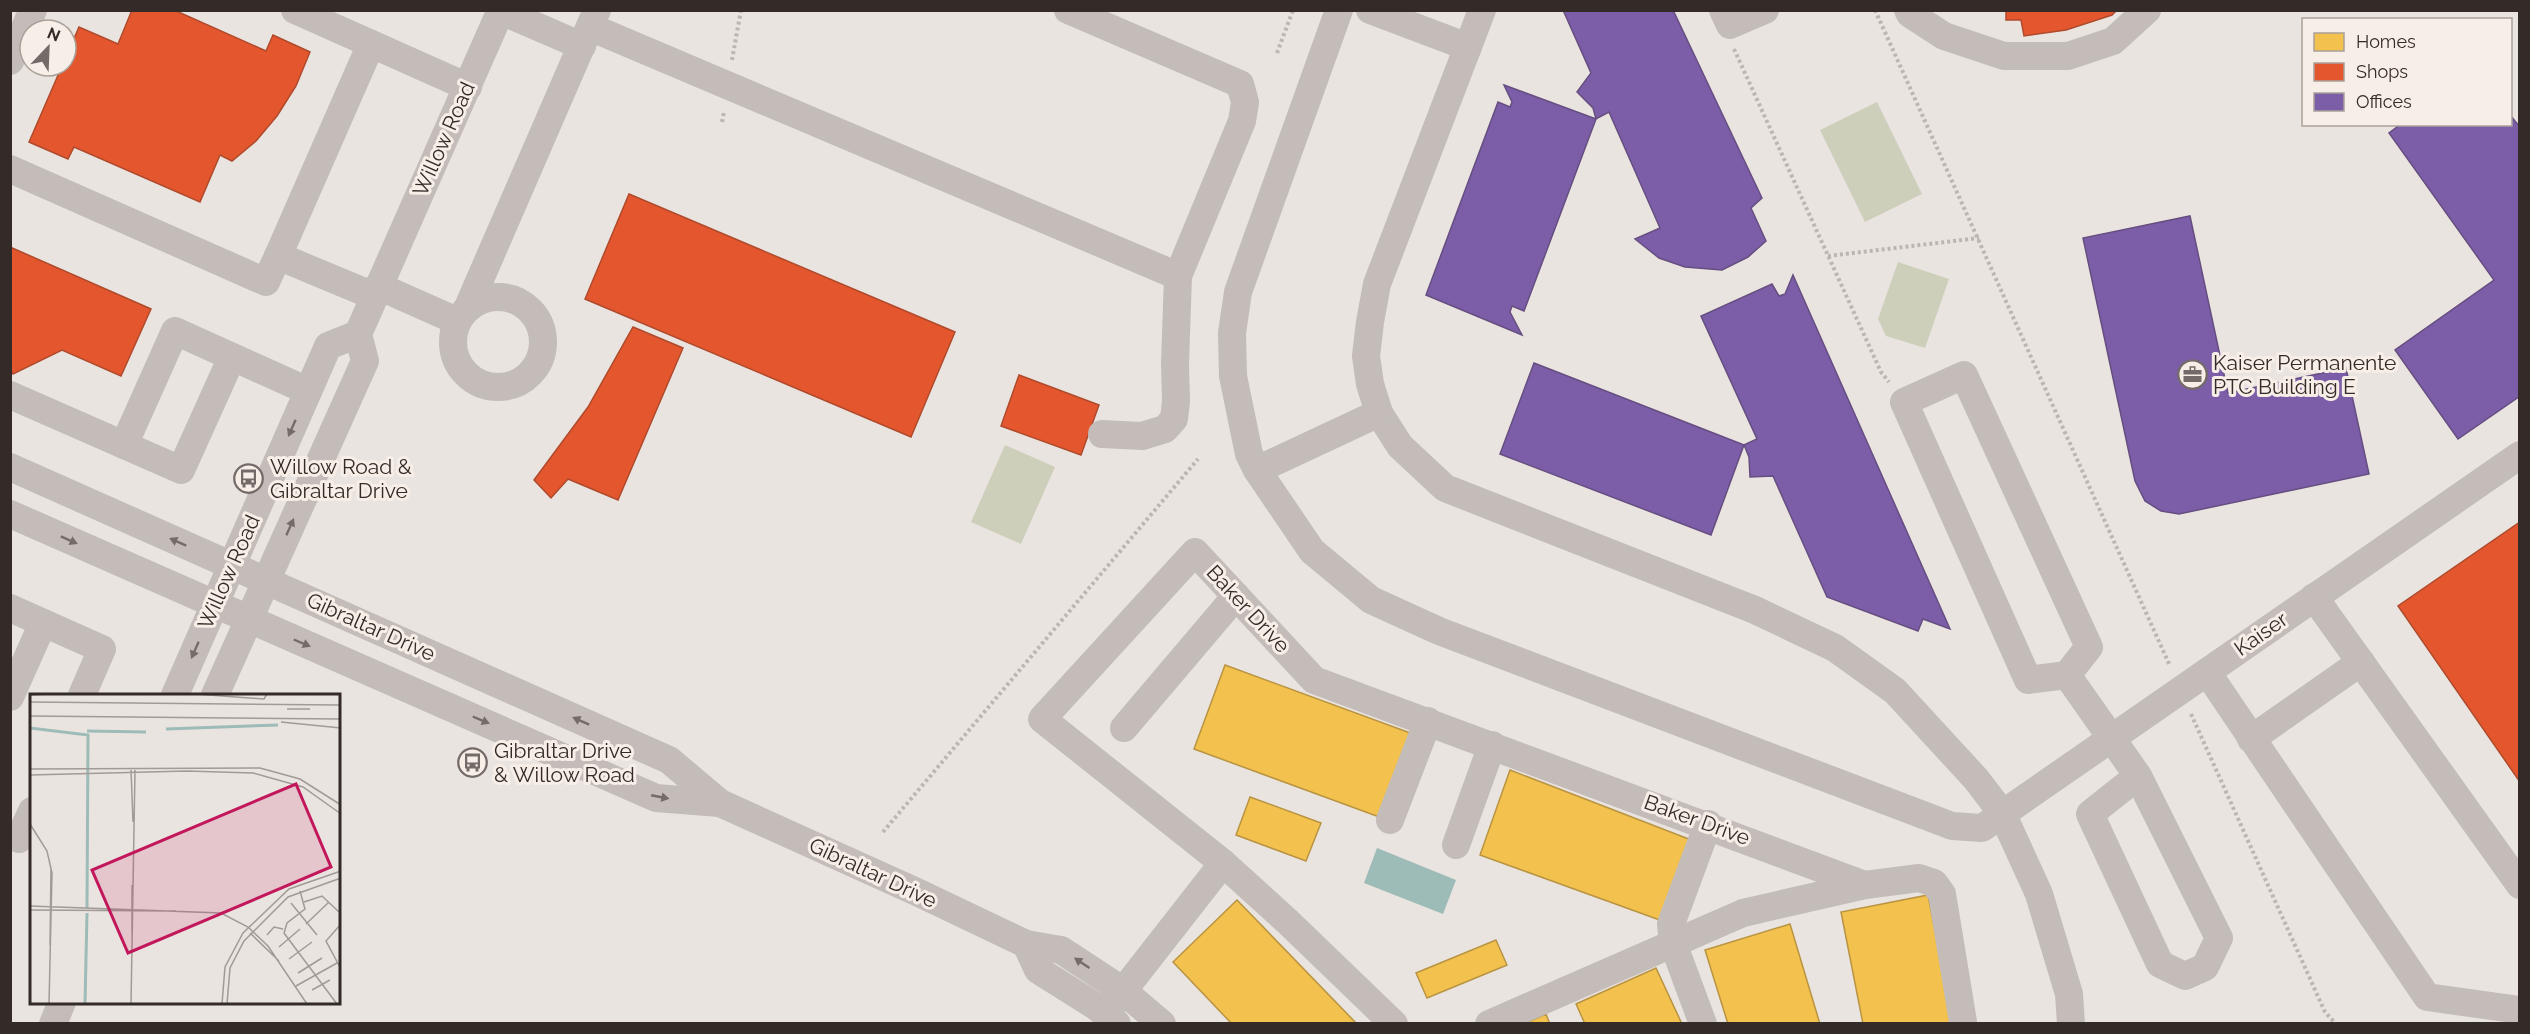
<svg xmlns="http://www.w3.org/2000/svg" width="2530" height="1034" font-family="Raleway,sans-serif">
<style>
.green{fill:#cdcfbb}
.water{fill:#9dbbb7}
.homes{fill:#f2c14e;stroke:#b99442;stroke-width:1.5}
.shops{fill:#e4572e;stroke:#af4a2c;stroke-width:1.5}
.offices{fill:#7b5ea7;stroke:#664e81;stroke-width:1.5}
.lines{fill:none;stroke-linecap:round;stroke-linejoin:round}
.path{stroke:#bcb5b1;stroke-width:4;stroke-dasharray:3 3;stroke-linecap:butt}
.minor{stroke:#c3bcb9;stroke-width:28}
.oneway{fill:#746c69}
.labels{text-anchor:middle;stroke-width:6;stroke-linejoin:round;paint-order:stroke}
.street-label{font-size:21px;fill:#342a27;stroke:#f7eee7}
.poi-label{font-size:21px;fill:#342a27;stroke:#f7eee7;text-anchor:start}
.inset-river{fill:none;stroke:#9dbbb7;stroke-width:3}
.inset-road{fill:none;stroke:#a19a96;stroke-width:1.5}
.view{fill:#c2185b;fill-opacity:0.15;stroke:#c2185b;stroke-width:3}
.inset-edge{fill:none;stroke:#342a27;stroke-width:3}
</style>
<rect width="100%" height="100%" fill="#eae4e0"/>
<g class="green">
<path d="M 1877,102 L 1922,194 L 1865,222 L 1820,130 Z"/>
<path d="M 1898,262 L 1949,279 L 1925,348 L 1886,336 L 1878,319 Z"/>
<path d="M 1005,445 L 1055,467 L 1021,544 L 971,522 Z"/>
</g>
<path class="water" d="M 1377,848 L 1456,880 L 1443,914 L 1364,883 Z"/>
<g class="homes">
<path d="M 1225,665 L 1413,734 L 1382,818 L 1194,749 Z"/>
<path d="M 1510,770 L 1699,843 L 1668,923 L 1480,855 Z"/>
<path d="M 1250,797 L 1321,823 L 1306,861 L 1236,835 Z"/>
<path d="M 1928,895 L 1953,1024 L 1863,1024 L 1841,912 Z"/>
<path d="M 1237,900 L 1357,1024 L 1232,1024 L 1173,962 Z"/>
<path d="M 1790,924 L 1820,1024 L 1728,1024 L 1705,950 Z"/>
<path d="M 1496,940 L 1507,965 L 1427,998 L 1416,973 Z"/>
<path d="M 1656,968 L 1682,1024 L 1585,1024 L 1576,1004 Z"/>
<path d="M 1546,1014 L 1550,1024 L 1523,1024 Z"/>
</g>
<g class="shops">
<path d="M 132,10 L 174,10 L 266,51 L 273,35 L 310,52 L 296,86 L 277,116 L 256,141 L 232,161 L 220,155 L 200,202 L 74,147 L 68,159 L 29,142 L 62,66 L 66,66 L 66,57 L 79,27 L 118,44 Z"/>
<path d="M 2003,10 L 2117,10 L 2112,15 L 2066,30 L 2024,36 L 2021,20 L 2006,20 L 2006,11 Z"/>
<path d="M 629,194 L 955,332 L 911,437 L 585,299 Z"/>
<path d="M 10,247 L 151,309 L 121,376 L 62,350 L 13,374 L 10,368 Z"/>
<path d="M 633,327 L 683,348 L 618,500 L 568,479 L 551,498 L 534,480 L 588,407 Z"/>
<path d="M 1019,375 L 1099,405 L 1081,455 L 1001,426 Z"/>
<path d="M 2520,522 L 2520,782 L 2398,606 Z"/>
</g>
<g class="offices">
<path d="M 1563,10 L 1673,10 L 1762,198 L 1751,208 L 1766,241 L 1748,257 L 1722,270 L 1685,267 L 1659,258 L 1635,239 L 1660,228 L 1609,112 L 1596,119 L 1593,108 L 1577,92 L 1591,73 Z"/>
<path d="M 1504,85 L 1596,119 L 1524,311 L 1512,306 L 1510,312 L 1522,335 L 1426,295 L 1498,102 L 1510,107 L 1512,102 Z"/>
<path d="M 2510,115 L 2520,127 L 2520,396 L 2458,439 L 2395,350 L 2494,280 L 2389,133 L 2401,124 L 2510,124 Z"/>
<path d="M 2190,216 L 2228,393 L 2346,368 L 2369,474 L 2179,514 L 2161,511 L 2145,501 L 2135,481 L 2083,238 Z"/>
<path d="M 1793,275 L 1950,629 L 1923,619 L 1918,631 L 1827,597 L 1773,476 L 1750,477 L 1749,457 L 1744,445 L 1757,439 L 1701,316 L 1772,284 L 1779,296 L 1785,294 Z"/>
<path d="M 1534,363 L 1744,445 L 1711,535 L 1500,454 Z"/>
</g>
<g class="lines">
<g class="path">
<path d="M 1875,10 L 2170,666"/>
<path d="M 1734,49 L 1881,372 L 1889,382"/>
<path d="M 1277,53 L 1293,10"/>
<path d="M 732,60 L 741,10"/>
<path d="M 722,122 L 724,112"/>
<path d="M 1828,256 L 1979,238"/>
<path d="M 2191,714 L 2325,1012 L 2336,1024"/>
<path d="M 883,832 L 1198,459"/>
</g>
<g class="minor">
<path d="M 295,10 L 468,87"/>
<path d="M 499,10 L 582,46"/>
<path d="M 1068,10 L 1240,84 L 1245,102 L 1242,121 L 1178,276 L 1175,364 L 1176,401 L 1174,419 L 1165,429 L 1142,436 L 1102,434"/>
<path d="M 1339,10 L 1238,292 L 1232,333 L 1233,376 L 1249,454 L 1257,470 L 1312,551 L 1371,600 L 1439,631 L 1952,826 L 1982,828 L 2520,455"/>
<path d="M 1370,10 L 1468,47"/>
<path d="M 1482,10 L 1377,284 L 1370,322 L 1366,356 L 1370,384 L 1379,413 L 1400,446 L 1445,488 L 1755,610 L 1835,648 L 1895,691 L 1976,779 L 2002,813 L 2039,894 L 2069,994 L 2071,1024"/>
<path d="M 1723,10 L 1730,25 L 1765,10"/>
<path d="M 1908,10 L 1910,14 L 1944,36 L 2004,56 L 2068,56 L 2113,41 L 2147,10"/>
<path d="M 590,27 L 1178,276"/>
<path d="M 10,61 L 33,10"/>
<path d="M 10,169 L 266,282 L 278,256 L 374,296"/>
<path d="M 278,256 L 371,44"/>
<path d="M 378,286 L 457,321"/>
<circle cx="498" cy="342" r="45"/>
<path d="M 468,307 L 597,10"/>
<path d="M 1964,375 L 2089,647 L 2067,675 L 2028,680 L 1904,402 Z"/>
<path d="M 10,395 L 181,470 L 232,357"/>
<path d="M 124,445 L 175,331 L 308,391"/>
<path d="M 10,467 L 669,760 L 720,803 L 919,893 L 1026,944 L 1061,950 L 1122,990 L 1162,1024"/>
<path d="M 1257,470 L 1379,413"/>
<path d="M 10,514 L 656,798 L 720,803"/>
<path d="M 2314,597 L 2520,885"/>
<path d="M 10,608 L 102,649 L 82,695"/>
<path d="M 2207,672 L 2427,997 L 2520,1010"/>
<path d="M 2067,675 L 2138,776 L 2219,938 L 2205,967 L 2185,976 L 2160,964 L 2090,814 L 2138,776"/>
<path d="M 175,695 L 328,346 L 358,334"/>
<path d="M 215,695 L 365,361 L 358,334 L 501,10"/>
<path d="M 10,697 L 43,623"/>
<path d="M 1124,728 L 1236,596"/>
<path d="M 2251,739 L 2361,662"/>
<path d="M 1390,820 L 1428,721"/>
<path d="M 19,839 L 32,811"/>
<path d="M 1456,845 L 1492,745"/>
<path d="M 1865,885 L 1919,878 L 1934,883 L 1942,894 L 1963,1022"/>
<path d="M 1026,944 L 1038,970 L 1097,1007 L 1117,1024"/>
<path d="M 1105,1014 L 1223,863"/>
<path d="M 53,1024 L 62,1002"/>
<path d="M 1394,1024 L 1287,921 L 1223,863 L 1042,719 L 1195,552 L 1314,680 L 1865,885 L 1743,913 L 1489,1024"/>
<path d="M 1703,1024 L 1673,943 L 1671,924 L 1708,824"/>
</g>
</g>
<defs><path id="oneway-solid" d="M-6-.8H1V-3.2L6.5 0L1 3.2V.8H-6Z" transform="scale(1.5)"/></defs>
<g class="oneway">
<use href="#oneway-solid" transform="translate(292 428) rotate(114)"/>
<use href="#oneway-solid" transform="translate(290 527) rotate(-66)"/>
<use href="#oneway-solid" transform="translate(69 540) rotate(24)"/>
<use href="#oneway-solid" transform="translate(178 542) rotate(-156)"/>
<use href="#oneway-solid" transform="translate(302 643) rotate(23)"/>
<use href="#oneway-solid" transform="translate(195 650) rotate(114)"/>
<use href="#oneway-solid" transform="translate(481 720) rotate(23)"/>
<use href="#oneway-solid" transform="translate(581 721) rotate(-156)"/>
<use href="#oneway-solid" transform="translate(660 797) rotate(11)"/>
<use href="#oneway-solid" transform="translate(1082 963) rotate(-146)"/>
</g>
<defs>
<symbol id="office-ring" viewBox="-11 -11 22 22"><circle r="9.5" fill="#f7eee7" stroke="#746b68" stroke-width="1.5"/><path d="M-6-3h4V-5.5h4V-3h4V5H-6ZM-1-4.5V-3h2v-1.5ZM-6 0V1H6V0Z" fill="#746b68"/></symbol>
<symbol id="bus-ring" viewBox="-11 -11 22 22"><circle r="9.5" fill="#f7eee7" stroke="#746b68" stroke-width="1.5"/><path d="M-5-6H5V4H4V6H2V4H-2V6H-4V4H-5ZM-3.5-4V0h7V-4ZM-3.5 1.2v1.5H-2V1.2ZM2 1.2v1.5H3.5V1.2Z" fill="#746b68"/></symbol>
</defs>
<g fill-rule="evenodd">
<use href="#office-ring" x="2176" y="358" width="33" height="33"/>
<use href="#bus-ring" x="232" y="462" width="33" height="33"/>
<use href="#bus-ring" x="456" y="746" width="33" height="33"/>
</g>
<g class="labels">
<g class="street-label">
<text transform="translate(444 139) rotate(-66)" y="7">Willow Road</text>
<text transform="translate(229 572) rotate(-66)" y="7">Willow Road</text>
<text transform="translate(1248 609) rotate(47)" y="7">Baker Drive</text>
<text transform="translate(371 627) rotate(24)" y="7">Gibraltar Drive</text>
<text transform="translate(2261 634) rotate(-35)" y="7">Kaiser</text>
<text transform="translate(1697 820) rotate(20)" y="7">Baker Drive</text>
<text transform="translate(873 873) rotate(25)" y="7">Gibraltar Drive</text>
</g>
<g class="poi-label">
<text x="2213" y="370">Kaiser Permanente<tspan x="2213" dy="24">PTC Building E</tspan></text>
<text x="270" y="474">Willow Road &amp;<tspan x="270" dy="24">Gibraltar Drive</tspan></text>
<text x="494" y="758">Gibraltar Drive<tspan x="494" dy="24">&amp; Willow Road</tspan></text>
</g>
</g>
<g transform="translate(30 694)">
<rect width="310" height="310" fill="#eae4e0"/>
<path class="inset-river" d="M 0,34 L 58,41 L 57,214M 136,35 L 248,31M 57,37 L 116,38M 55,310 L 57,219"/>
<path class="inset-road" d="M 166,0 L 234,5 L 237,0M 0,1 L 19,0M 0,8 L 311,11M 257,15 L 280,15M 0,22 L 311,25M 251,28 L 311,34M 0,75 L 230,74 L 270,85 L 311,111M 101,76 L 103,128M 0,81 L 157,77 L 223,79 L 273,93 L 311,120M 0,130 L 17,157 L 22,179 L 19,310M 270,197 L 275,215 L 257,229 L 254,239 L 307,310M 274,208 L 292,202 L 309,218M 261,209 L 287,241M 0,212 L 191,219 L 218,233 L 238,252 L 277,310M 0,216 L 146,217M 276,230 L 299,208M 311,230 L 296,247 L 311,275M 220,239 L 249,267M 102,241 L 102,191M 237,241 L 244,233 L 253,235M 20,251 L 21,175M 249,253 L 270,235M 259,265 L 282,248M 268,279 L 292,264M 266,292 L 307,269M 282,296 L 300,286M 101,310 L 105,76M 192,310 L 195,273 L 213,239 L 259,195 L 311,177M 197,310 L 200,274 L 214,247 L 258,203 L 311,184"/>
<path class="view" d="M 266,90 L 301,173 L 98,259 L 62,176 Z"/>
<rect width="310" height="310" class="inset-edge"/>
</g>
<rect width="2530" height="1034" fill="none" stroke="#342a27" stroke-width="24"/>
<rect x="2302" y="18" width="210" height="108" fill="#f7eee7" stroke="#a9a09a" stroke-width="1.5"/>
<rect x="2314" y="33" width="30" height="18" fill="#f2c14e" stroke="#a9a09a" stroke-width="1.5"/>
<text x="2356" y="48" font-size="18" fill="#342a27">Homes</text>
<rect x="2314" y="63" width="30" height="18" fill="#e4572e" stroke="#a9a09a" stroke-width="1.5"/>
<text x="2356" y="78" font-size="18" fill="#342a27">Shops</text>
<rect x="2314" y="93" width="30" height="18" fill="#7b5ea7" stroke="#a9a09a" stroke-width="1.5"/>
<text x="2356" y="108" font-size="18" fill="#342a27">Offices</text>
<g transform="translate(48 48) rotate(23)"><circle r="28" fill="#f7eee7" stroke="#a9a09a" stroke-width="1.5"/>
<path d="M0-4.5L10 22L0 15L-10 22Z" fill="#746b68"/>
<text y="-9" font-size="16" font-weight="bold" text-anchor="middle" fill="#342a27">N</text>
</g>
</svg>
